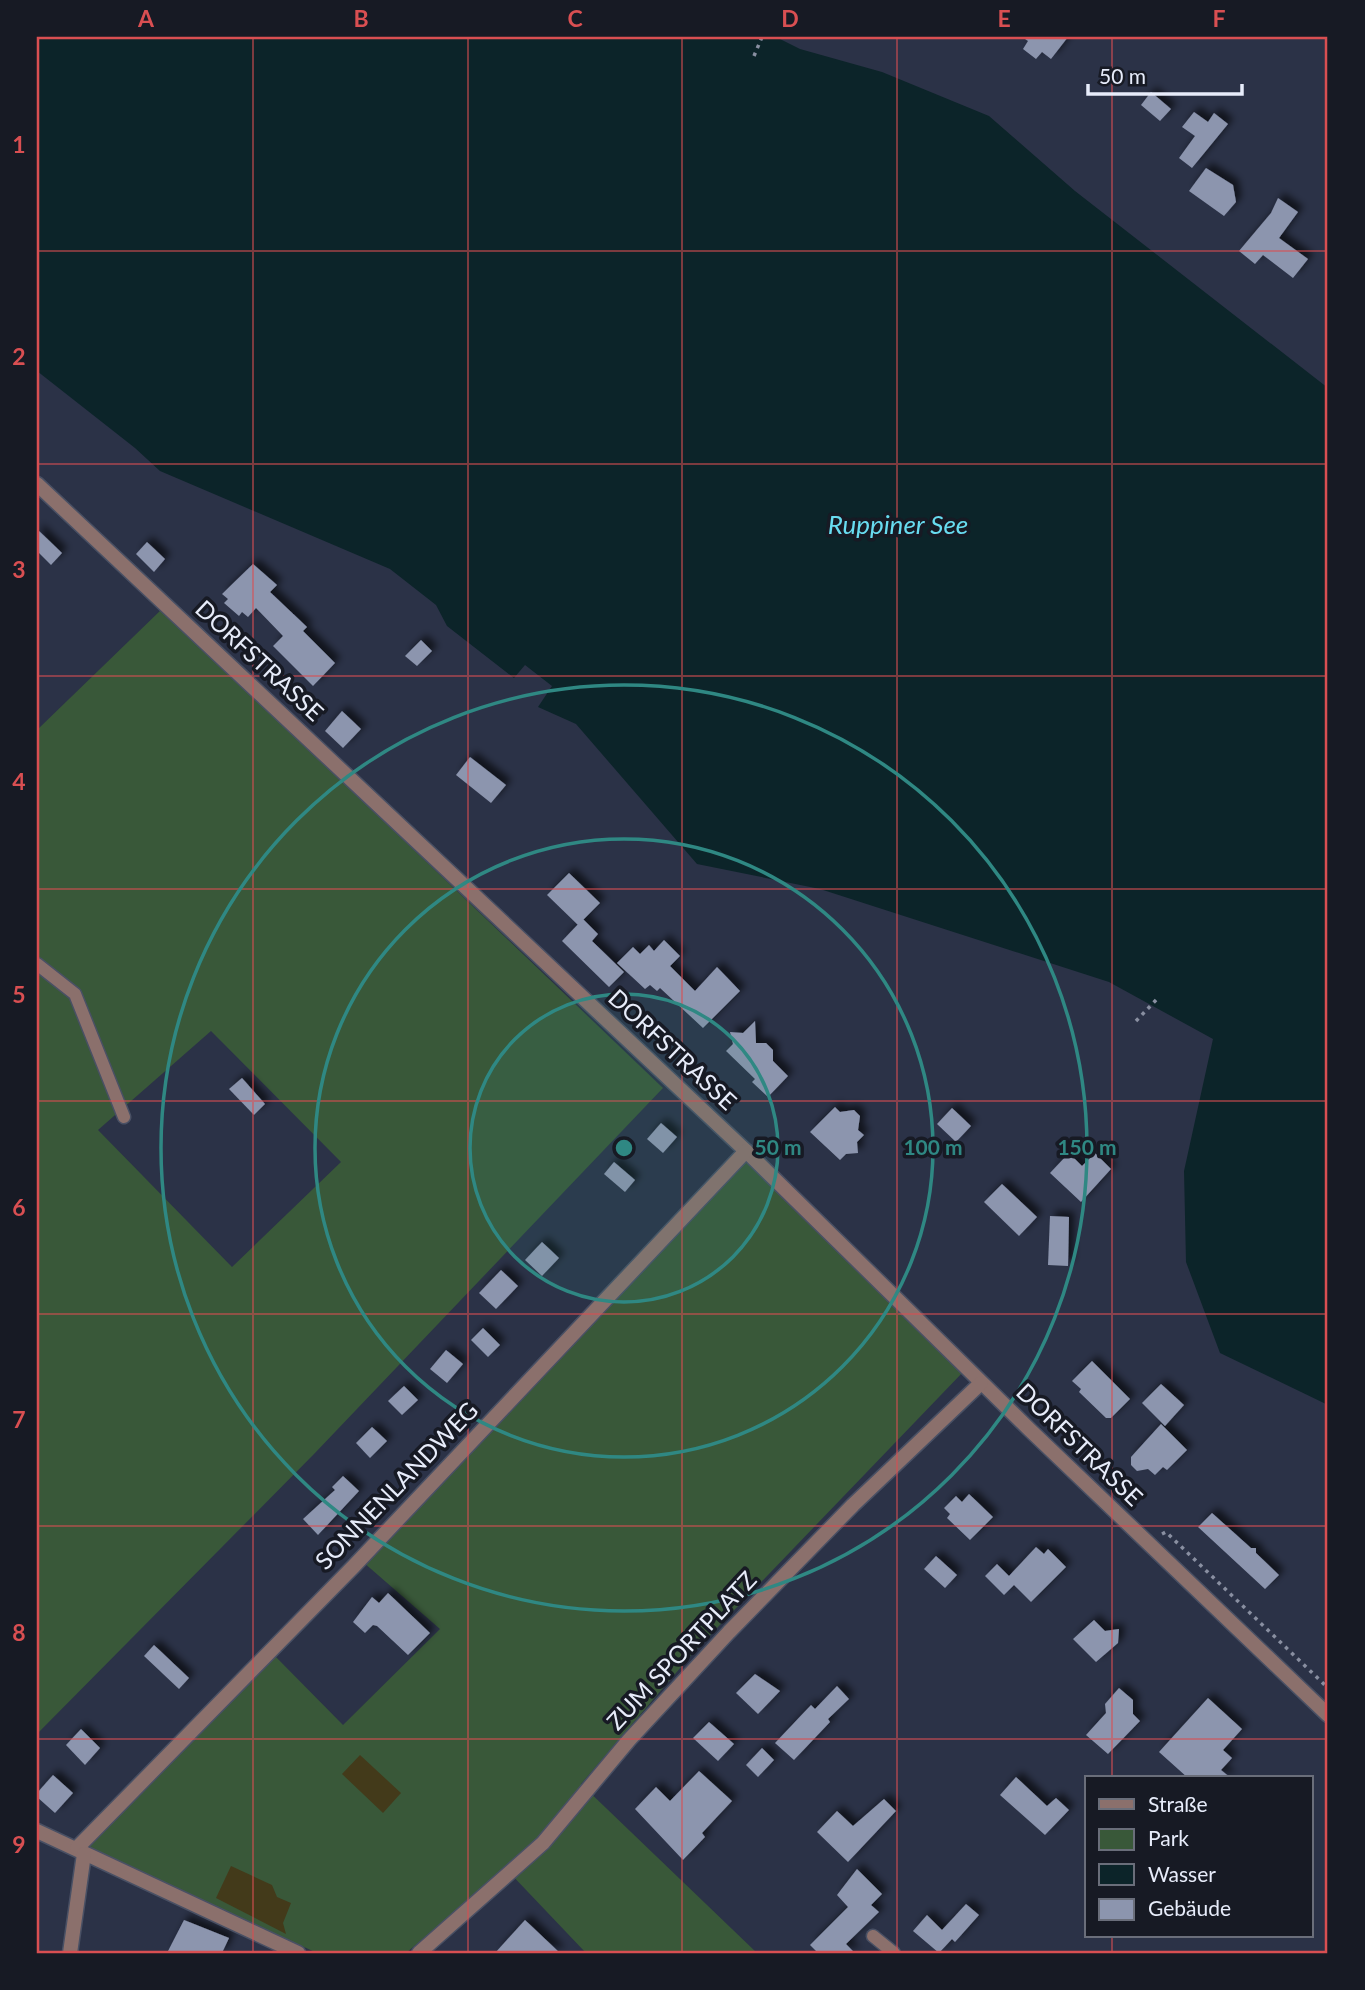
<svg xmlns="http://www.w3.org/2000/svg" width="1365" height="1990" font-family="Lato,sans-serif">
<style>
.green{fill:#395839;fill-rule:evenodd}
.sand{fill:#433a1a}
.water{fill:#0c2429}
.building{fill:#8c95ae;filter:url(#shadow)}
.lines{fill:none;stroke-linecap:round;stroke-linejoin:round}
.lane-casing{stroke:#495064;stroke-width:15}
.street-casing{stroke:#495064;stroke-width:17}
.path{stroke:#898fa1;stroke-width:3.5;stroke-dasharray:3.5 5;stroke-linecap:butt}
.lane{stroke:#8b706c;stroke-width:12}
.street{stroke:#8b706c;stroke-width:14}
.grid{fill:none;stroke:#d94f52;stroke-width:2;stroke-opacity:0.55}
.ring{fill:none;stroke:#2f8883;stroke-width:3.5}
.labels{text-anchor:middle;stroke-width:7;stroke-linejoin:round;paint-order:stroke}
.street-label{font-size:24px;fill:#e7ecfa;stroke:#171a24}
.water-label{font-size:26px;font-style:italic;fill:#68dcf0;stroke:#171a24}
.centre{fill:#2f8883;stroke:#171a24;stroke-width:3.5}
.ring-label{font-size:21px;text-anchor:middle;font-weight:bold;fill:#2f8883;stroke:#171a24;stroke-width:7;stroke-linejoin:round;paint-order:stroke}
.neatline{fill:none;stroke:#d94f52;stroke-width:2.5}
.grid-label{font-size:23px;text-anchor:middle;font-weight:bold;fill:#d94f52}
</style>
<defs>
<filter id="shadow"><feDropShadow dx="5.5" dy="-5.5" stdDeviation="3.5" flood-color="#0009"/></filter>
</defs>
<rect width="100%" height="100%" fill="#2b3247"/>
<g class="green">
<path d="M 162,609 L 663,1088 L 315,1453 L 37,1734 L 37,730 ZM 211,1031 L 341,1162 L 232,1267 L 98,1130 Z"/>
<path d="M 747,1153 L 964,1371 L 693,1653 L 581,1784 L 757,1953 L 586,1953 L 506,1869 L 406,1953 L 317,1953 L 88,1848 L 274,1655 L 343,1725 L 440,1629 L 363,1562 Z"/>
</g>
<g class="sand">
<path d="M 360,1755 L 401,1793 L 383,1813 L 342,1774 Z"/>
<path d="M 231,1866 L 272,1885 L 277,1897 L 291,1903 L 283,1923 L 286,1934 L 216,1898 Z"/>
</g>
<path class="water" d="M 37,37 L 776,37 L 800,49 L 882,72 L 989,116 L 1075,191 L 1328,388 L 1328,1405 L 1220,1353 L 1186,1262 L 1184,1171 L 1213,1039 L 1109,982 L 820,889 L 697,864 L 576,724 L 538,707 L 552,686 L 525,665 L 514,678 L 447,626 L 436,605 L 390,569 L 160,471 L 135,448 L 37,371 Z"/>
<g class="building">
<path d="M 1022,37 L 1068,37 L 1051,59 L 1042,52 L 1036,59 L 1023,49 L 1028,41 Z"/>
<path d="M 1151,92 L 1171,109 L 1160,121 L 1141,105 Z"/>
<path d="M 1194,112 L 1208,122 L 1214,113 L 1228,124 L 1192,168 L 1179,158 L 1195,136 L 1182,127 Z"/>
<path d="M 1206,168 L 1233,185 L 1236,202 L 1224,216 L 1189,191 Z"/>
<path d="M 1278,198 L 1298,212 L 1279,238 L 1308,259 L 1293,278 L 1263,255 L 1255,264 L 1239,251 L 1271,213 Z"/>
<path d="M 37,529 L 62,553 L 51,565 L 37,551 Z"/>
<path d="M 147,542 L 165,559 L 154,572 L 136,554 Z"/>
<path d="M 253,564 L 277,585 L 270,592 L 307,627 L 303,631 L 335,663 L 313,686 L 273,646 L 283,636 L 256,608 L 248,617 L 242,612 L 239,616 L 224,603 L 228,599 L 222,594 Z"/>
<path d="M 421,640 L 432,651 L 417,666 L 405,656 Z"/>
<path d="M 342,711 L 361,729 L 343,748 L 325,731 Z"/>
<path d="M 470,757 L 506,785 L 491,803 L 456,775 Z"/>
<path d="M 569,873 L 600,903 L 578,925 L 547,895 Z"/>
<path d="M 583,919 L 598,934 L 592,941 L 624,972 L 609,987 L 562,941 Z"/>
<path d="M 664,940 L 680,956 L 670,966 L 695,991 L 717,967 L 740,991 L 703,1028 L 660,988 L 657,991 L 650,985 L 645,989 L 617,963 L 633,947 L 640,954 L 649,945 L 654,951 Z"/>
<path d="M 755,1021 L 756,1043 L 766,1043 L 773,1050 L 773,1061 L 788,1076 L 768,1097 L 752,1082 L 755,1079 L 726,1051 L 733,1044 L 730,1032 L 743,1033 Z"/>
<path d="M 242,1078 L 265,1104 L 254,1115 L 229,1089 Z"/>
<path d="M 835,1107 L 840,1112 L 854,1110 L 860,1116 L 858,1130 L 864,1135 L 857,1142 L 858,1153 L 846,1154 L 840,1160 L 810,1132 Z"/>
<path d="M 952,1108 L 971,1126 L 956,1142 L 937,1124 Z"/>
<path d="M 661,1123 L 677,1137 L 663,1153 L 647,1139 Z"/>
<path d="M 1069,1153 L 1082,1166 L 1095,1153 L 1111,1169 L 1081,1202 L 1050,1173 Z"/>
<path d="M 614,1162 L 635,1180 L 625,1192 L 604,1174 Z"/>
<path d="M 1002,1184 L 1037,1217 L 1019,1236 L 984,1202 Z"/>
<path d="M 1050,1216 L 1069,1217 L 1068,1266 L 1048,1265 Z"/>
<path d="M 542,1242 L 559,1258 L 542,1276 L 525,1260 Z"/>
<path d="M 501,1270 L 518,1286 L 496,1309 L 479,1293 Z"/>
<path d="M 483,1328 L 500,1345 L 488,1357 L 471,1340 Z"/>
<path d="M 446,1350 L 463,1364 L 447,1383 L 430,1369 Z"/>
<path d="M 1092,1361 L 1130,1399 L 1111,1418 L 1106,1418 L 1079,1392 L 1081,1389 L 1072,1381 Z"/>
<path d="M 1161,1384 L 1184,1405 L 1165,1426 L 1142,1403 Z"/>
<path d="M 404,1386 L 418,1400 L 402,1415 L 388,1401 Z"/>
<path d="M 1161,1424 L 1187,1450 L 1167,1470 L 1163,1467 L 1155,1475 L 1148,1469 L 1137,1471 L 1131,1465 L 1131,1457 Z"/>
<path d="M 372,1427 L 387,1441 L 370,1458 L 356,1443 Z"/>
<path d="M 343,1476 L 359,1491 L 318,1535 L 303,1519 L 335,1490 L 332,1487 Z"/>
<path d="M 969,1494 L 993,1517 L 970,1540 L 947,1518 L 950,1514 L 944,1508 L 956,1496 L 962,1502 Z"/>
<path d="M 1212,1513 L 1251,1548 L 1256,1548 L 1256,1553 L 1279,1575 L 1265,1589 L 1198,1527 Z"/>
<path d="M 1036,1547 L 1044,1554 L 1048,1549 L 1066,1567 L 1031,1602 L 1014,1585 L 1004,1595 L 985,1576 L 997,1564 L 1009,1576 Z"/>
<path d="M 936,1556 L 957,1575 L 945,1588 L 924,1569 Z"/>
<path d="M 388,1593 L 430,1633 L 408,1655 L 377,1626 L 373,1625 L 365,1633 L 353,1622 L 372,1597 L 379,1603 Z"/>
<path d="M 1094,1620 L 1105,1631 L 1119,1629 L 1118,1643 L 1096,1662 L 1073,1639 Z"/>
<path d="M 154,1645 L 189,1678 L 179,1689 L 144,1656 Z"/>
<path d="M 755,1674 L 780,1691 L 758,1714 L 736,1693 Z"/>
<path d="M 837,1686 L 849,1699 L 828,1719 L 830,1722 L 794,1760 L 775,1743 L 811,1705 L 815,1709 Z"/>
<path d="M 1119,1688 L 1133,1700 L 1133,1714 L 1140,1721 L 1108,1754 L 1086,1735 L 1106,1713 L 1105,1704 Z"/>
<path d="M 1208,1698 L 1242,1729 L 1223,1750 L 1232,1758 L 1221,1770 L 1231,1778 L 1188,1778 L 1159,1752 Z"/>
<path d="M 709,1722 L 734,1744 L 718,1761 L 693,1738 Z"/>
<path d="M 81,1729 L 100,1748 L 85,1765 L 66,1745 Z"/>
<path d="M 762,1748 L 774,1760 L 758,1777 L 746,1765 Z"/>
<path d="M 699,1771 L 732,1801 L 702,1833 L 705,1837 L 683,1860 L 635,1809 L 656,1787 L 670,1801 Z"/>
<path d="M 53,1775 L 73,1793 L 55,1813 L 37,1797 L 37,1793 Z"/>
<path d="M 1016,1777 L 1047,1806 L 1056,1798 L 1069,1810 L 1045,1835 L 1000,1795 Z"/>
<path d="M 884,1799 L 896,1811 L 848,1862 L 817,1832 L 837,1811 L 853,1826 Z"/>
<path d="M 857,1869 L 882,1894 L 871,1905 L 879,1912 L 846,1944 L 855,1953 L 818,1953 L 810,1945 L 848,1907 L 837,1895 Z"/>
<path d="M 966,1904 L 979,1915 L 955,1942 L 950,1937 L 952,1939 L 939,1953 L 913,1931 L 927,1915 L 942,1930 Z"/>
<path d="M 184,1920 L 229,1938 L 222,1953 L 167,1953 Z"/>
<path d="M 525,1920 L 560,1953 L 495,1953 Z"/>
</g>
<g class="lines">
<defs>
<g id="lane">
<path d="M 37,964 L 75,994 L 124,1117"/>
<path d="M 873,1936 L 894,1953"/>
</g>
<g id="street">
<path d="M 37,484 L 746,1151 L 1030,1430 L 1328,1715"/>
<path d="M 37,1831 L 298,1953"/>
<path d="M 77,1848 L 354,1566 L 746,1151"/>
<path d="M 70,1953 L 84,1854"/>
<path d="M 419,1953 L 543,1843 L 629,1740 L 729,1632 L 853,1505 L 981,1383"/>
</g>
</defs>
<use href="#lane" class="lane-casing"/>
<use href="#street" class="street-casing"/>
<g class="path">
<path d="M 754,56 L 762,37"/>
<path d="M 1136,1021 L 1158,998"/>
<path d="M 1162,1534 L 1166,1532 L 1328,1688"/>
</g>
<use href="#lane" class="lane"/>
<use href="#street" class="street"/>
</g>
<path class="grid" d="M 253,37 L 253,1953M 468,37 L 468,1953M 682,37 L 682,1953M 897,37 L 897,1953M 1112,37 L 1112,1778M 37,251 L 1328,251M 37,464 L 1328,464M 37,676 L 1328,676M 37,889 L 1328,889M 37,1101 L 1328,1101M 37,1314 L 1328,1314M 37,1526 L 1328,1526M 37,1739 L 1328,1739M 1112,1936 L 1112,1953"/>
<circle cx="624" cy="1148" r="154" fill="#2f8883" fill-opacity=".12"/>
<g class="ring">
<circle cx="624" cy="1148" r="154"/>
<circle cx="624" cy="1148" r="309"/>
<circle cx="624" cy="1148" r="463"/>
</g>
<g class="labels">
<g class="street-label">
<text transform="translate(259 661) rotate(43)" y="8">DORFSTRASSE</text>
<text transform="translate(672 1050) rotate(43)" y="8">DORFSTRASSE</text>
<text transform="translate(1079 1445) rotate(44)" y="8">DORFSTRASSE</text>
<text transform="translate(397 1486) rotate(-46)" y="8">SONNENLANDWEG</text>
<text transform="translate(682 1651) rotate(-47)" y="8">ZUM SPORTPLATZ</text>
</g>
<g class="water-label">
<text x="898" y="534">Ruppiner See</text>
</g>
</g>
<circle cx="624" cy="1148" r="10" class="centre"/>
<g class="ring-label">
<text x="778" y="1155">50 m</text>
<text x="933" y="1155">100 m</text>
<text x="1087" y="1155">150 m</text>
</g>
<rect width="1365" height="1990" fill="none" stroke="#171a24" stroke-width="77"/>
<rect x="1085" y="1776" width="228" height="161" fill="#171a24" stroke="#6a6e7a" stroke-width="2"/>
<rect x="1099" y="1799" width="35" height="10" fill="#8b706c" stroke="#6a6e7a" stroke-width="2"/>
<text x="1148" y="1812" font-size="21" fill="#e7ecfa">Straße</text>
<rect x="1099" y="1829" width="35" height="21" fill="#395839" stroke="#6a6e7a" stroke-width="2"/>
<text x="1148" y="1846" font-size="21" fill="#e7ecfa">Park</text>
<rect x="1099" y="1864" width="35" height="21" fill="#0c2429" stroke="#6a6e7a" stroke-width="2"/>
<text x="1148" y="1882" font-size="21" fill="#e7ecfa">Wasser</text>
<rect x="1099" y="1899" width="35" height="21" fill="#8c95ae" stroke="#6a6e7a" stroke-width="2"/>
<text x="1148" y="1916" font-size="21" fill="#e7ecfa">Gebäude</text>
<path d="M1088 84v10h154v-10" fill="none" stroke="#e7ecfa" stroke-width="3.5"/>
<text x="1099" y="84" font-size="21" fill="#e7ecfa" stroke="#171a24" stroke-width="5" paint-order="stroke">50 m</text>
<rect x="38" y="38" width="1288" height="1914" class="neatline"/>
<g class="grid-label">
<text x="146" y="27">A</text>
<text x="361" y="27">B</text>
<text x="575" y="27">C</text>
<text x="790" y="27">D</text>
<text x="1004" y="27">E</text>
<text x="1219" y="27">F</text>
<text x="19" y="153">1</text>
<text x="19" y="365">2</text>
<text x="19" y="578">3</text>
<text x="19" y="790">4</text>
<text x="19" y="1003">5</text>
<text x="19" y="1216">6</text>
<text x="19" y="1428">7</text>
<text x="19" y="1641">8</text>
<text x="19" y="1853">9</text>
</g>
</svg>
